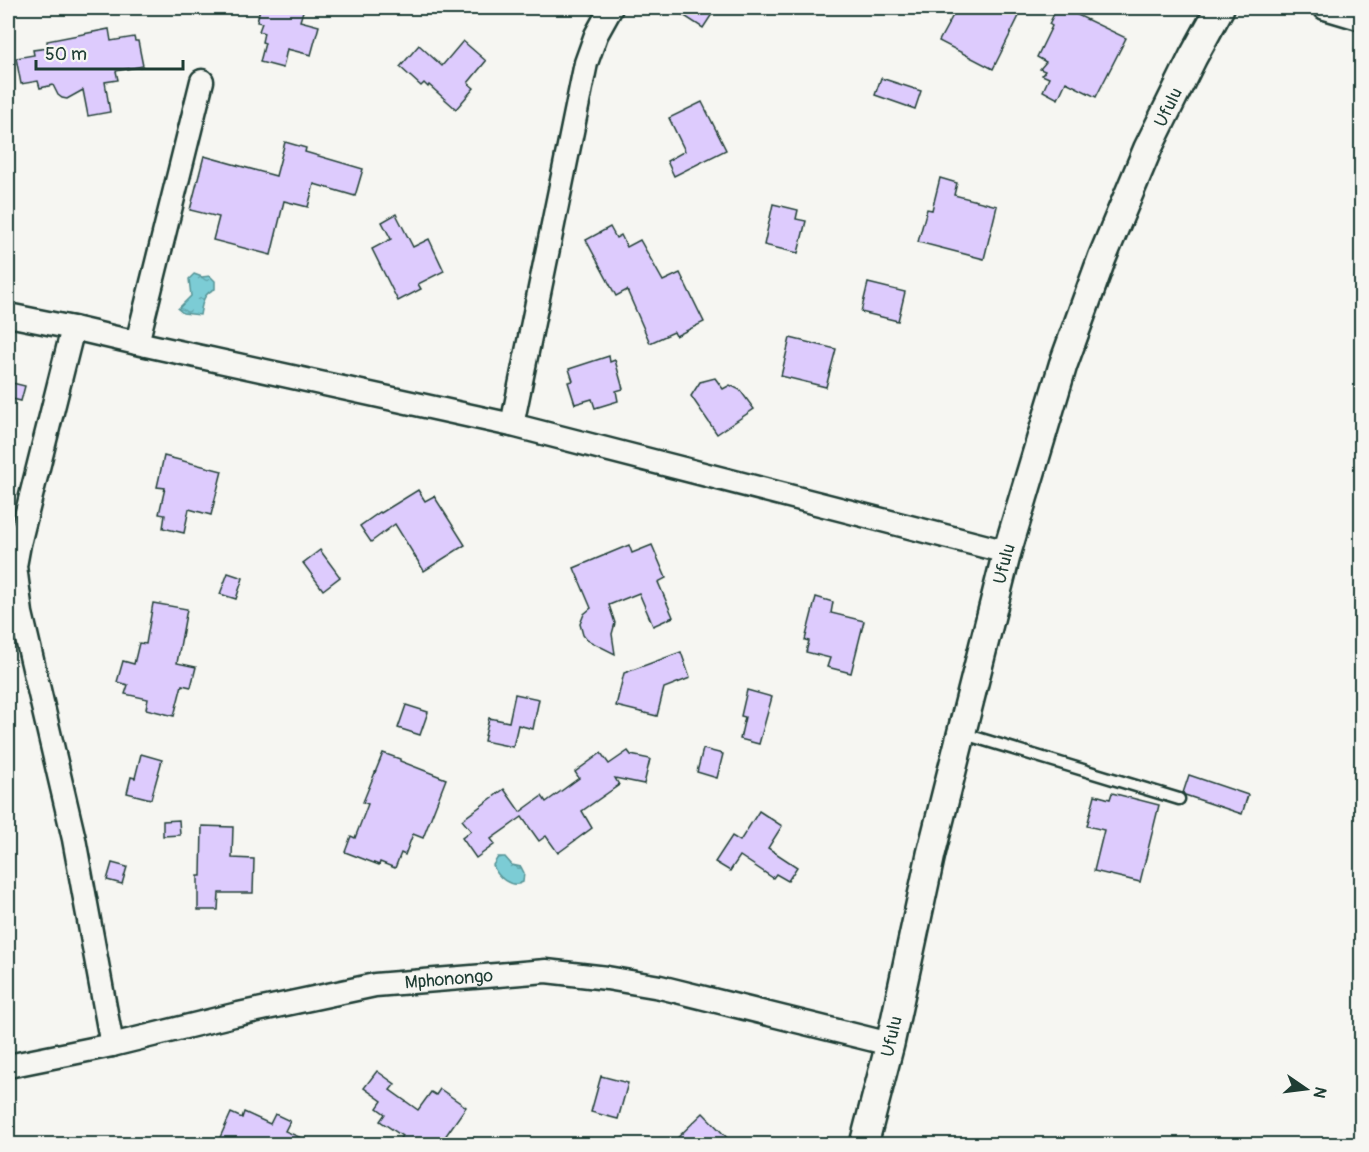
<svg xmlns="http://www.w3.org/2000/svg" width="1369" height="1152" font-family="Pangolin,sans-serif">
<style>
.water{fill:url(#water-ripples);stroke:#569395;stroke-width:1.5}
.building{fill:#ddcbfd;stroke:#1f3d34;stroke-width:1.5}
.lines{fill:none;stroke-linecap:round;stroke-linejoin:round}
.service-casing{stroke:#1f3d34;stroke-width:15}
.minor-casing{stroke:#1f3d34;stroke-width:27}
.tertiary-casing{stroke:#1f3d34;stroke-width:32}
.service{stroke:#f6f6f2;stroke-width:10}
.minor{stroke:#f6f6f2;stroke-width:22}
.tertiary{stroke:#f6f6f2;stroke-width:27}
.labels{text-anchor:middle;stroke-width:6;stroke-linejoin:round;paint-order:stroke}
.street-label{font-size:18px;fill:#1f3d34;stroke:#f6f6f2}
</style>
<defs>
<pattern id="water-ripples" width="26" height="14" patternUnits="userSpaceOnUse" patternTransform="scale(1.5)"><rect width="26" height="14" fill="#7bccd5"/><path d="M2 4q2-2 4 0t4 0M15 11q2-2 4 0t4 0" fill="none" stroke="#64a7ae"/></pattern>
</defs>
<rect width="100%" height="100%" fill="#f6f6f2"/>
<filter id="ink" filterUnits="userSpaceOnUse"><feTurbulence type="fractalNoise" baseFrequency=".0167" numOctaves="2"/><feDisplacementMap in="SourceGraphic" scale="12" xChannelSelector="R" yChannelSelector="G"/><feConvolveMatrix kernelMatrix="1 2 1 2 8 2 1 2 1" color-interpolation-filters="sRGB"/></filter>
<g filter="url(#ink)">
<g class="water">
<path d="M 194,274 L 202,277 L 210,276 L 215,281 L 215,289 C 203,293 202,304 200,315 L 183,313 L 178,309 L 191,296 L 189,279 Z"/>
<path d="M 498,857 L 505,857 L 512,865 L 521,867 L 524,873 L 523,882 C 511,889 497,877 493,865 Z"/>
</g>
<g class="building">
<path d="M 260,8 L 304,8 L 300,21 L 319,26 L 311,55 L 287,49 L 283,68 L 260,62 L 265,43 L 262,42 L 264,33 L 259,31 L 262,23 L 257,22 Z"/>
<path d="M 672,8 L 716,8 L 703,28 Z"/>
<path d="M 957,8 L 1013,8 L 1021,12 L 993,69 L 939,41 Z"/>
<path d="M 1057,8 L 1063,8 L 1126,38 L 1096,97 L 1066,82 L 1058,99 L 1043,91 L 1049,78 L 1042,75 L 1045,71 L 1040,69 L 1046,62 L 1037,57 L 1052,26 L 1049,24 Z"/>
<path d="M 109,29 L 111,41 L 134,37 L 135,41 L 138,41 L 143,66 L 116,71 L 118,80 L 105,82 L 110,112 L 88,116 L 83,90 L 67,99 L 62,98 L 58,95 L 53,85 L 40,88 L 38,81 L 21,84 L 16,58 L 34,55 L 33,50 L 48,48 L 47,41 Z"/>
<path d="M 463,41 L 486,61 L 468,83 L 474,88 L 456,109 L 429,85 L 428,87 L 424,83 L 421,86 L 400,67 L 419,45 L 442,66 Z"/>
<path d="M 881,78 L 921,91 L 915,109 L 875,95 Z"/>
<path d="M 702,102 L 726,150 L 674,176 L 667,161 L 685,151 L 669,118 Z"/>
<path d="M 285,142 L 306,148 L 305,152 L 363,169 L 355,196 L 314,184 L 308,207 L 284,201 L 271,255 L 213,240 L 219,217 L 190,210 L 204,156 L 276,176 Z"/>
<path d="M 940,178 L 957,183 L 954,195 L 997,206 L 984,259 L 918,242 L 927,209 L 932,210 Z"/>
<path d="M 773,204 L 798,210 L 796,219 L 806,221 L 798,253 L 764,245 Z"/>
<path d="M 396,214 L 413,247 L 429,239 L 444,271 L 418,284 L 421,289 L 398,301 L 372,249 L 391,239 L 382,222 Z"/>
<path d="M 610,227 L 616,238 L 621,235 L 627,247 L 640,240 L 663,281 L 680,273 L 704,322 L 676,336 L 674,332 L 650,343 L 627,290 L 616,296 L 586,240 Z"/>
<path d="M 868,283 L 905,292 L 898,321 L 861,312 Z"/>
<path d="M 790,338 L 836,349 L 826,387 L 781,376 Z"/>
<path d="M 609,356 L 610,362 L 615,360 L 623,389 L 616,391 L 618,401 L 595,408 L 592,399 L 575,404 L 568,382 L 573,381 L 569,369 Z"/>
<path d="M 715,378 L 723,389 L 730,385 L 740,390 L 754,409 L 717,434 L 691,396 L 700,382 Z"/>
<path d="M 8,382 L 25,386 L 21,401 L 8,398 Z"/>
<path d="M 164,456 L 222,471 L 211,515 L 189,509 L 184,533 L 163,528 L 165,515 L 159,514 L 165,488 L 157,487 Z"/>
<path d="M 418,490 L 425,501 L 434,496 L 465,545 L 424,571 L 395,524 L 371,542 L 360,526 L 380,512 L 381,513 Z"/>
<path d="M 629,545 L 632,553 L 652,545 L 666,578 L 658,582 L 673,617 L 653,626 L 639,593 L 609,605 L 615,623 L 612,634 L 615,654 L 587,640 L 583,635 L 580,624 L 584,614 L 591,608 L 574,568 Z"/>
<path d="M 320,550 L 340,577 L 323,590 L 303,563 Z"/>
<path d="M 228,573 L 243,578 L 236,599 L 220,594 Z"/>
<path d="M 816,597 L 833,602 L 831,613 L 864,621 L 851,673 L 827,667 L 830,658 L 806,652 L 809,641 L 805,640 Z"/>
<path d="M 153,603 L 187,609 L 177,663 L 196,667 L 191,687 L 182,685 L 174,716 L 146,709 L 148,699 L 125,694 L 128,685 L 117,682 L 123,661 L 134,664 L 139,643 L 146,644 Z"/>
<path d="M 681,652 L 690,678 L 664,688 L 657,716 L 616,706 L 624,673 Z"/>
<path d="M 747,690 L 772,697 L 759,744 L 740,739 L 745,717 L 741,716 Z"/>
<path d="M 515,694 L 539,699 L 533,729 L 518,725 L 513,747 L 484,741 L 489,718 L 509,722 Z"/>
<path d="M 406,705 L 428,712 L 420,735 L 398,728 Z"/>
<path d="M 703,749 L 723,754 L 717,778 L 697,772 Z"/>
<path d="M 628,751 L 631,755 L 650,759 L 644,784 L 615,778 L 619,785 L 582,811 L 592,828 L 558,853 L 546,836 L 539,841 L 522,817 L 491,839 L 495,844 L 476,858 L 462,838 L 471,831 L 462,820 L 504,789 L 520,812 L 542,796 L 546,802 L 579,778 L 575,772 L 601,753 L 609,764 Z"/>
<path d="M 383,753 L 400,759 L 400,761 L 446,779 L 423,838 L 413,834 L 405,855 L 401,853 L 395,868 L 380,862 L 379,865 L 345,852 L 351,836 L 355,838 L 368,804 L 363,802 Z"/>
<path d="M 141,754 L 162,760 L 151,799 L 127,793 L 131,777 L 135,778 Z"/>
<path d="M 1189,775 L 1248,795 L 1242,814 L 1185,795 L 1183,793 Z"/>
<path d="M 1112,793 L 1159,805 L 1140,882 L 1094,871 L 1104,830 L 1087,826 L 1095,795 L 1110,799 Z"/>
<path d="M 759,811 L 782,826 L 768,848 L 797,867 L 788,881 L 776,874 L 773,878 L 740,856 L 730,871 L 715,862 L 732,836 L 740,841 Z"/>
<path d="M 179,820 L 180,835 L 163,836 L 163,821 Z"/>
<path d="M 202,826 L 233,827 L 232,858 L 254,859 L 253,893 L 219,893 L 218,910 L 198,910 L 198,876 L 201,876 Z"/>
<path d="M 112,863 L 127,867 L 122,884 L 107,880 Z"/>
<path d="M 377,1071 L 395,1084 L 390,1090 L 418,1110 L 431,1092 L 436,1095 L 440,1089 L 466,1107 L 440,1144 L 395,1144 L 402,1136 L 380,1121 L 385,1114 L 377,1108 L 382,1101 L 364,1088 Z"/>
<path d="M 601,1076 L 628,1083 L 618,1119 L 591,1112 Z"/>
<path d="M 244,1112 L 270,1124 L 275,1114 L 290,1121 L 285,1131 L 315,1144 L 217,1144 L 231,1113 L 242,1118 Z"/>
<path d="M 703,1113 L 733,1144 L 671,1144 Z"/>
</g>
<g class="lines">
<defs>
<path id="service" d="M 961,733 L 1179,799"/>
<g id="minor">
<path d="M 1325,8 L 1362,19"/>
<path d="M 8,315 L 73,328 L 137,343 L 512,425 L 1007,552"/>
<path d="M 73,328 L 19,544 L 15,566 L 21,613 L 74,839 L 112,1045"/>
<path d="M 137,343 L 202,81"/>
<path d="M 512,425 L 586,63 L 596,35 L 611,8"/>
<path id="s1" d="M 8,1066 L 112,1045 L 234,1015 L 375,985 L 546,971 L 607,978 L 660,987 L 890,1044"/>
</g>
<g id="tertiary">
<path id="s2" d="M 864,1144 L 890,1044 L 931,854 L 1007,552 L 1063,365 L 1102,258 L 1148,148 L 1193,57 L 1220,8"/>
</g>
</defs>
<use href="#service" class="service-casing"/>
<use href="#minor" class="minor-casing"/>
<use href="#tertiary" class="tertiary-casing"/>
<use href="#service" class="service"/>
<use href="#minor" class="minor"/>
<use href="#tertiary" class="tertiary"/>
</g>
</g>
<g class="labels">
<g class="street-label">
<text dy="6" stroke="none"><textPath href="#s2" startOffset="1083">Ufulu</textPath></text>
<text dy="6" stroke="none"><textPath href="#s2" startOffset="597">Ufulu</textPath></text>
<text dy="6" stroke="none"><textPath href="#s1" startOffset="450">Mphonongo</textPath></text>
<text dy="6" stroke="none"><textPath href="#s2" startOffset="111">Ufulu</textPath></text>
</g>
</g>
<rect width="1369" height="1152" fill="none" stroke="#f6f6f2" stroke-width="30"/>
<rect x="15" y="15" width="1339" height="1122" fill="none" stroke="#1f3d34" stroke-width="2" filter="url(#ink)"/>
<g transform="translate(1306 1089) rotate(104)" stroke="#f6f6f2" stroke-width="4.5" paint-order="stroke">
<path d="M0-4.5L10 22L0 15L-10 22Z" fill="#1f3d34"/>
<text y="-9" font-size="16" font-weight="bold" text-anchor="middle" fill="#1f3d34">N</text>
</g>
<path d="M36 60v9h147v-9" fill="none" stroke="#1f3d34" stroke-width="3"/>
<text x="45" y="60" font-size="18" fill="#1f3d34" stroke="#f6f6f2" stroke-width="4.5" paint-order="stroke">50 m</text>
</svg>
